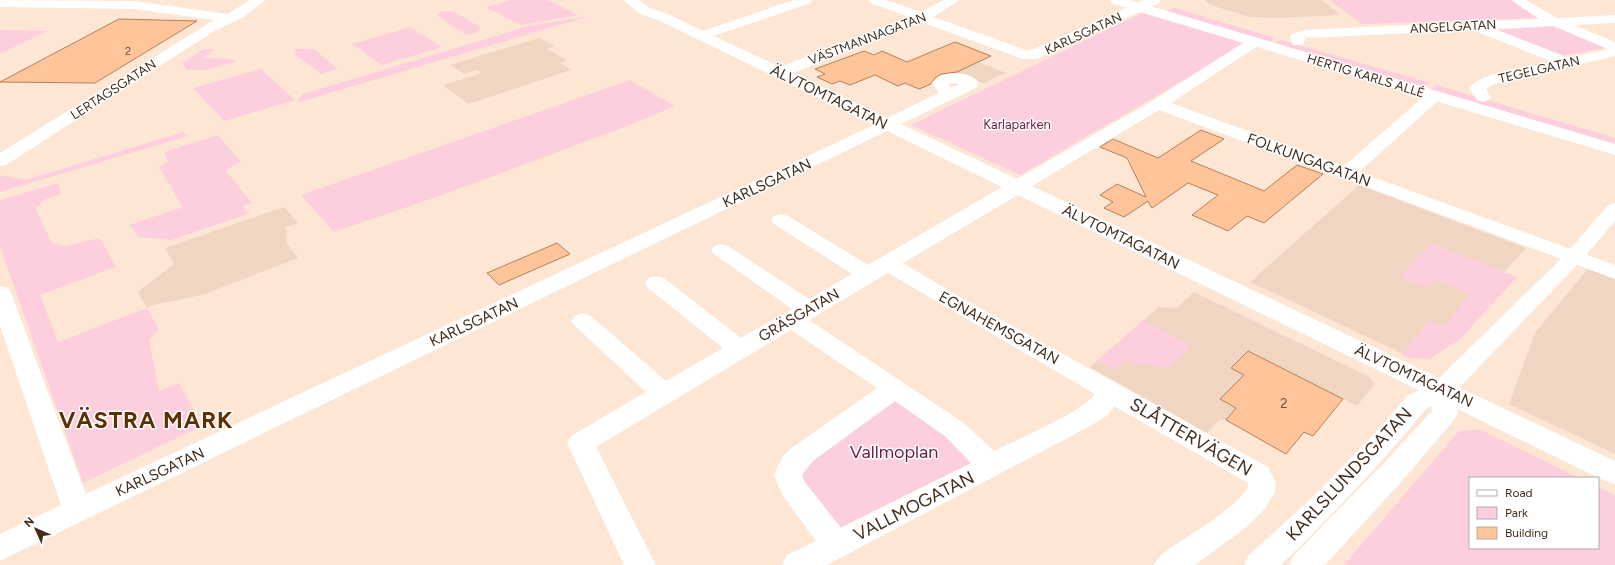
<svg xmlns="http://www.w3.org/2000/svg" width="1615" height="565" font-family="Figtree,sans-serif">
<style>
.built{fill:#f0d5c2}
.green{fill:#fdcedd}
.building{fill:#ffc49a;stroke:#b67f57}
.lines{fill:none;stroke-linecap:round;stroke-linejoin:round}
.minor{fill:#fff;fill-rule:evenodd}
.major{fill:#fff;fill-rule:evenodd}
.labels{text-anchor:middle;stroke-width:3;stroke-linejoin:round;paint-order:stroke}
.far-number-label{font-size:11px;fill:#72523b}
.far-street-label{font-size:13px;fill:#432c1b;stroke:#fff}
.far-park-label{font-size:13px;fill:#6f1a41;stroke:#fff}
.number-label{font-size:13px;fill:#72523b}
.street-label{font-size:15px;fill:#432c1b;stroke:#fff}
.near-street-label{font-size:18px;fill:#432c1b;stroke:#fff}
.near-park-label{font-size:18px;fill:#6f1a41;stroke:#fff}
.near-district-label{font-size:23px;font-weight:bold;letter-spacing:1px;fill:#5e2f00;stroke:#fff}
</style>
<rect width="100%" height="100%" fill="#fee6d5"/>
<g class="built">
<path d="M 1204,0 L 1321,0 L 1341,15 L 1276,18 L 1250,17 L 1210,5 Z"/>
<path d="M 539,38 L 555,46 L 547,49 L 567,60 L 560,63 L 571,70 L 469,104 L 443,85 L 482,73 L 477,70 L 464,74 L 450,65 Z"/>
<path d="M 966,57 L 1006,73 L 984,83 L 950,75 L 936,69 Z"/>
<path d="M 1359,185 L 1526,248 L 1426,357 L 1408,356 L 1250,282 Z"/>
<path d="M 284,207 L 298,223 L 285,228 L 287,232 L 286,242 L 298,258 L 202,295 L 153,305 L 147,308 L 138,292 L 174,264 L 165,248 Z"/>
<path d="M 1590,266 L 1615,275 L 1615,454 L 1509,404 L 1535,333 Z"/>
<path d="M 1194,292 L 1370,377 L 1374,385 L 1357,406 L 1248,351 L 1231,368 L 1244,375 L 1220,399 L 1236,408 L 1226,420 L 1219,420 L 1207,433 L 1090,367 L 1159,307 L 1177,308 Z"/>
</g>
<g class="green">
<path d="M 512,0 L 548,0 L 578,15 L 521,25 L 486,7 Z"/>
<path d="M 1329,0 L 1511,0 L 1539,18 L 1362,24 Z"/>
<path d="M 1174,8 L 1276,38 L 1267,43 L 1165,12 Z"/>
<path d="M 442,11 L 453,11 L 480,27 L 478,32 L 466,35 L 437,15 Z"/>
<path d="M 1142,13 L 1246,44 L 1020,175 L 911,125 Z"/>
<path d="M 590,16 L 296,103 L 303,94 L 529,26 Z"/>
<path d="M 1555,26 L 1610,47 L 1562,56 L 1498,30 Z"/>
<path d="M 410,27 L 442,47 L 382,65 L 352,44 Z"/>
<path d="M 0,30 L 47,31 L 0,54 Z"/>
<path d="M 1281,40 L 1430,83 L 1420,89 L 1272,45 Z"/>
<path d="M 204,49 L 215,49 L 203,58 L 233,59 L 235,62 L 206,70 L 187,70 L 182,63 Z"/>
<path d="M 296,49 L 314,49 L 338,69 L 321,74 L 295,54 Z"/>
<path d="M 261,69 L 295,100 L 224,121 L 193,88 Z"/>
<path d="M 630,80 L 675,106 L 627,126 L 445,194 L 334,232 L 301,195 Z"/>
<path d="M 1437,85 L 1615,138 L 1615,144 L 1427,91 Z"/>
<path d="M 184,132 L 188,136 L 0,192 L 0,175 L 25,180 Z"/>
<path d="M 218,135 L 241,162 L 225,170 L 252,203 L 243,206 L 248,214 L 171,240 L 139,237 L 129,225 L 183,207 L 159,167 L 168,162 L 164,152 Z"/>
<path d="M 58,183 L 61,194 L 46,199 L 35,208 L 52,243 L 64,246 L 100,238 L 116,267 L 40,295 L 58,342 L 147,308 L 159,330 L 149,340 L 159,391 L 179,383 L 202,426 L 83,483 L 0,246 L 0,200 Z"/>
<path d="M 1431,243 L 1517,277 L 1459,340 L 1429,359 L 1409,358 L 1402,355 L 1429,320 L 1444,326 L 1470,294 L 1435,279 L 1427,288 L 1400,277 Z"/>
<path d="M 1143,320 L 1192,346 L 1168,368 L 1137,364 L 1127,359 L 1115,370 L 1098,360 Z"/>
<path d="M 893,398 L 945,431 L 975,461 L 833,531 L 793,474 Z"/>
<path d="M 1481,430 L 1579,478 L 1470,478 L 1470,548 L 1598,548 L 1598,487 L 1615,495 L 1615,565 L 1344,565 L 1459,431 Z"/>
</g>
<g class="building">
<path d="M 119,19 L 197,21 L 95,83 L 0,82 Z"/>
<path d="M 955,42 L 991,56 L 957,72 L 941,74 L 935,78 L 931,84 L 919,89 L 905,83 L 898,86 L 875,75 L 850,85 L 840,81 L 832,84 L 817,77 L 825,74 L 815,69 L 864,51 L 874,55 L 882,51 L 907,62 Z"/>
<path d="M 1201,130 L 1224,139 L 1191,161 L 1264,191 L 1297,165 L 1323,174 L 1264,223 L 1247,216 L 1228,231 L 1192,215 L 1218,195 L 1188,183 L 1152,208 L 1148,201 L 1124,217 L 1104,208 L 1113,202 L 1100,195 L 1117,184 L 1146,197 L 1127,158 L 1100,147 L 1113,139 L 1158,158 Z"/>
<path d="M 557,243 L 570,254 L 499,285 L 487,273 Z"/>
<path d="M 1248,351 L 1343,399 L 1313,436 L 1304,432 L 1286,454 L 1226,420 L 1236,408 L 1220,399 L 1244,375 L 1231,368 Z"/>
</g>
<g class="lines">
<g class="minor">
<path d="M 0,0 L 134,1 L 228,14 L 250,0 L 265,0 L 244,17 L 216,30 L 6,165 L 0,166 L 0,153 L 214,20 L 134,9 L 0,7 Z"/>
<path d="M 623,0 L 639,0 L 650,8 L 670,15 L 703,31 L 793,0 L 812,0 L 811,3 L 714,36 L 780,67 L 909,17 L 870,3 L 869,0 L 887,0 L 921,12 L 944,0 L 960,0 L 933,17 L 1029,51 L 1144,0 L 1160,0 L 1159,3 L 1037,59 L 1023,59 L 921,22 L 793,73 L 887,118 L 939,93 L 932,83 C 941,70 970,70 979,83 L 976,88 L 901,124 L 1017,179 L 1152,101 L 1249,39 L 1259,39 L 1261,42 L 1259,45 L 1171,103 L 1344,166 L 1428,93 L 1434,91 L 1440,93 L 1442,96 L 1440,99 L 1359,172 L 1615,265 L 1615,279 L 1159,110 L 1032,186 L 1615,461 L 1615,484 L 1605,481 L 1018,195 L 903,263 L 960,297 L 1268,467 L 1276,483 L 1275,492 L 1265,509 L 1244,529 L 1195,565 L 1154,565 C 1161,551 1175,546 1187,537 C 1208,523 1233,508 1248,488 L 1248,483 L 1114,406 L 1108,415 L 1092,425 L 827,565 L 782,565 L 787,555 L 816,541 L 782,495 L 774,475 L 783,456 L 793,447 L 877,388 L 791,330 L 596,447 L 656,565 L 624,565 L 567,443 L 571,436 L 646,392 L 575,326 L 571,321 L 575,316 L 583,313 L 591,316 L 666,381 L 723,348 L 648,288 L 645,283 L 648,278 L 656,276 L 664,278 L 741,338 L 792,309 L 714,254 L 711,250 L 714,246 L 721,244 L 728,246 L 809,299 L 852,274 L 774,224 L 771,220 L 774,216 L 781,214 L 788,216 L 868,265 L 1002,187 L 887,131 L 0,561 L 0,534 L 61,505 L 0,326 L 0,286 L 8,288 L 11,293 L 86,494 L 874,125 L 660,21 L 640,14 ZM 952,83 L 960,84 L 951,88 L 949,84 ZM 888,273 L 1095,394 C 1081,413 1018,439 994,451 L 964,423 L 809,320 ZM 895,401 L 946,437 L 971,463 L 841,528 L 805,482 L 802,475 L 813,461 Z"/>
<path d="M 1511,0 L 1526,0 L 1557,18 L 1615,15 L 1615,23 L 1574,25 L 1615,42 L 1615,56 L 1494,84 L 1486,89 L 1491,97 L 1489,100 L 1483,102 L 1477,100 L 1469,88 C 1480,72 1533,66 1553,62 L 1473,30 L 1307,38 L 1305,39 L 1303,45 L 1293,45 L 1290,37 L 1292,34 L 1305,30 L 1539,19 ZM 1553,26 L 1608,49 L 1569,58 L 1495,29 Z"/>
</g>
<g class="major">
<path d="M 1110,0 L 1130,0 L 1615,144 L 1615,155 L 1111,3 Z"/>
<path d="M 1615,203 L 1615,221 L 1581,261 L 1455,392 L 1458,413 L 1454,420 L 1402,481 L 1325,565 L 1289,565 L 1294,555 L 1382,465 L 1432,411 L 1431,406 L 1426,409 C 1381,464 1332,515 1281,565 L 1244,565 L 1249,555 L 1313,497 L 1376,432 L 1408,395 L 1433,384 L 1567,253 L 1608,205 Z"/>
</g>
</g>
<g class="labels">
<g class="far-number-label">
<text x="128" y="55">2</text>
</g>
<g class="far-street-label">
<text transform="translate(1453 26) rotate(-3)" y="5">ANGELGATAN</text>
<text transform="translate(1083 33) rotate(-25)" y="5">KARLSGATAN</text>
<text transform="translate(867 38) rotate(-21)" y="5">VÄSTMANNAGATAN</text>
<text transform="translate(1539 69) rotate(-13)" y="5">TEGELGATAN</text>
<text transform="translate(1366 75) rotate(17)" y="5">HERTIG KARLS ALLÉ</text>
<text transform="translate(113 89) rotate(-33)" y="5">LERTAGSGATAN</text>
</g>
<g class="far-park-label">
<text x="1017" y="129">Karlaparken</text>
</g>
<g class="number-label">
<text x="1284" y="408">2</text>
</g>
<g class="street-label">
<text transform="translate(829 97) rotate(26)" y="5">ÄLVTOMTAGATAN</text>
<text transform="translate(1309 160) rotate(20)" y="5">FOLKUNGAGATAN</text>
<text transform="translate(767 183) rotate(-25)" y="5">KARLSGATAN</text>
<text transform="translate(1121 237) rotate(26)" y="5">ÄLVTOMTAGATAN</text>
<text transform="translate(799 315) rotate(-30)" y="5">GRÄSGATAN</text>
<text transform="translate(474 322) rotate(-25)" y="5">KARLSGATAN</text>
<text transform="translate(999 328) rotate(29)" y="5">EGNAHEMSGATAN</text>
<text transform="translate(1414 376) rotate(25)" y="5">ÄLVTOMTAGATAN</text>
<text transform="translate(160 472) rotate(-25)" y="5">KARLSGATAN</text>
</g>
<g class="near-street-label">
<text transform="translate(1191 437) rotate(30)" y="6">SLÅTTERVÄGEN</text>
<text transform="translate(1349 474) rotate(-47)" y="6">KARLSLUNDSGATAN</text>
<text transform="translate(914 506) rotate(-27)" y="6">VALLMOGATAN</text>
</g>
<g class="near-park-label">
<text x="894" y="458">Vallmoplan</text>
</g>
<g class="near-district-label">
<text x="146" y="428">VÄSTRA MARK</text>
</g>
</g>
<rect x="1469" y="477" width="130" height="72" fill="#ffffff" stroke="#b4aba4"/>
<rect x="1477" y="490" width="20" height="6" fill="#ffffff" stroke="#b4aba4"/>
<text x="1505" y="497" font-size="12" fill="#432c1b">Road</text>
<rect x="1477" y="507" width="20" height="12" fill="#fdcedd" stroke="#b4aba4"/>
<text x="1505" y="517" font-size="12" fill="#432c1b">Park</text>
<rect x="1477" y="527" width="20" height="12" fill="#ffc49a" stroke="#b4aba4"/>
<text x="1505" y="537" font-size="12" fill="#432c1b">Building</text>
<g transform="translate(36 529) rotate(315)" stroke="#ffffff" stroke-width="3" paint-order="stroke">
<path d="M0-3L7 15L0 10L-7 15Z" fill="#432c1b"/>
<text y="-6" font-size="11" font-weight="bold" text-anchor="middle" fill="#432c1b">N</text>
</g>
</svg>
